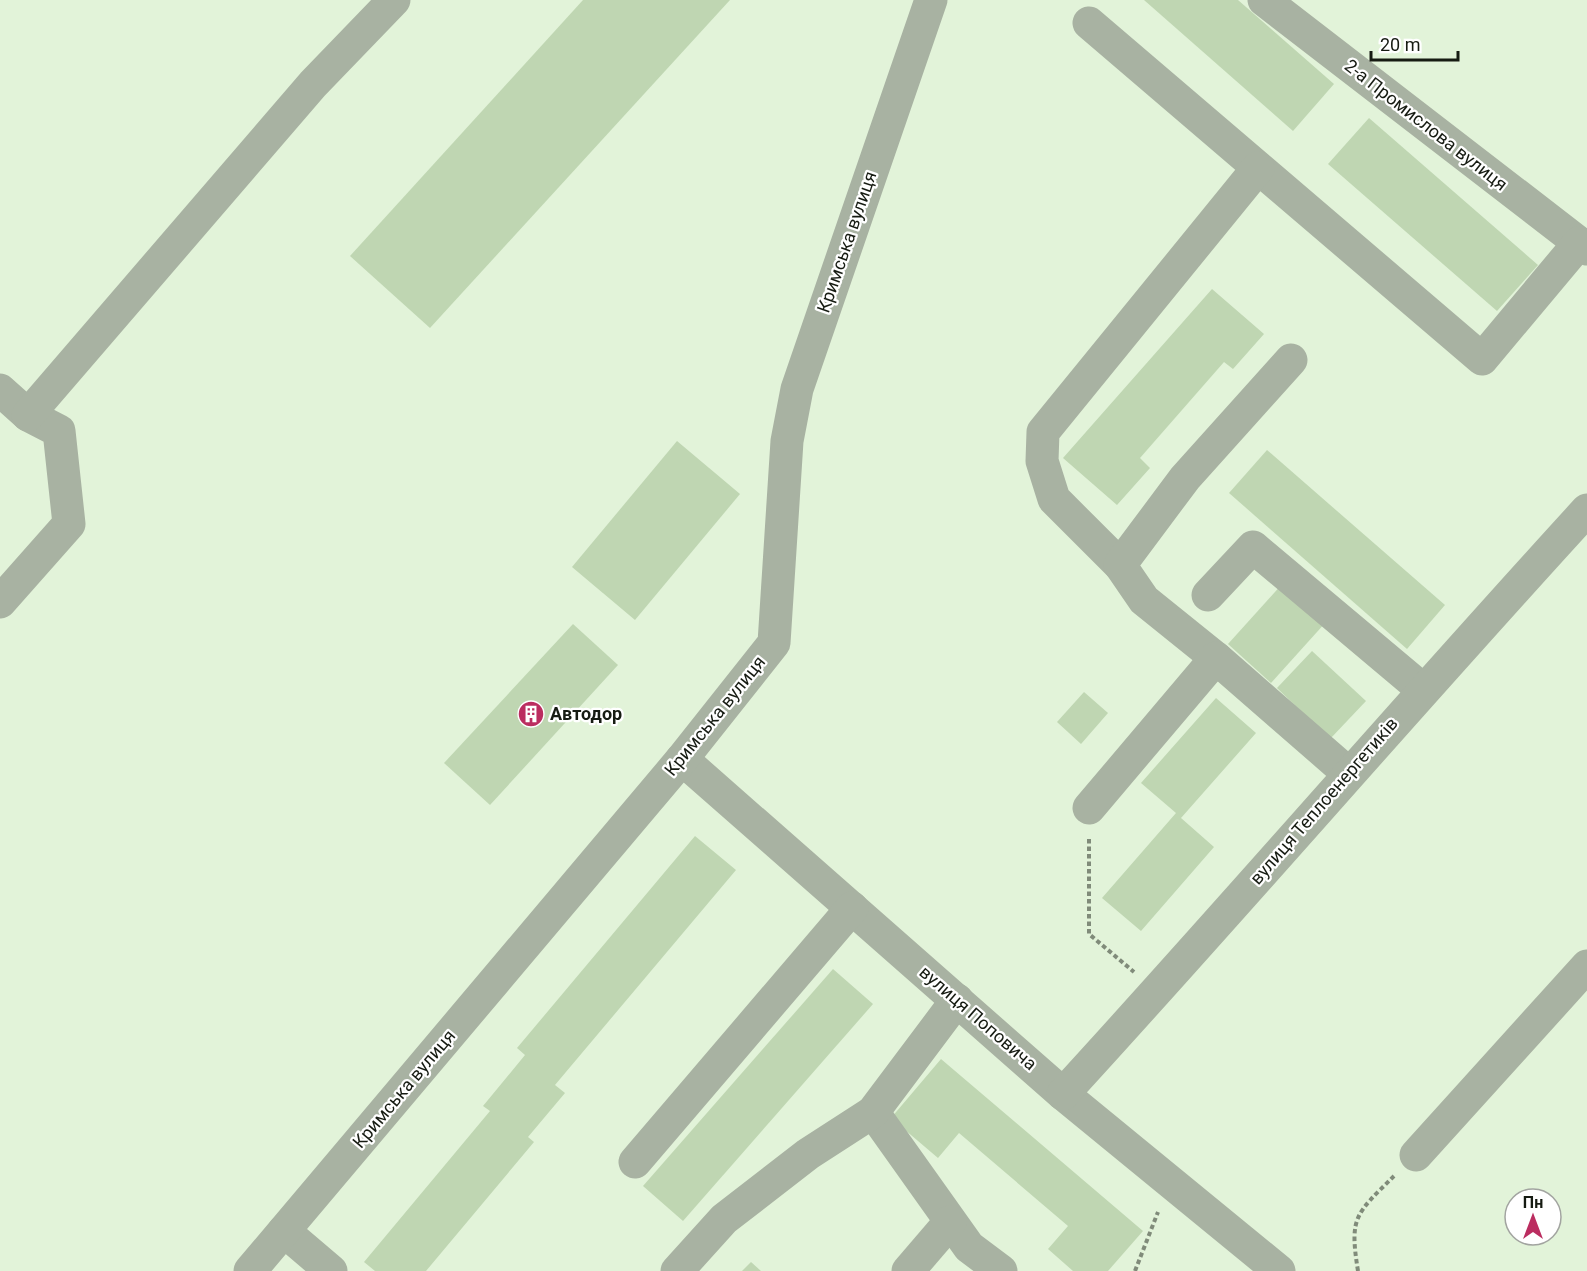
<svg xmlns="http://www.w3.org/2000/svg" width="1587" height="1271" font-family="Roboto,sans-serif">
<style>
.building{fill:#bfd6b2}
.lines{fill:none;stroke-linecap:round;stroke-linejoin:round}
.path{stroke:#808b7a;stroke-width:4;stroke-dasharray:4.5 3;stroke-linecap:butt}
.minor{stroke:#a8b2a2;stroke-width:33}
.labels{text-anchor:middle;stroke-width:4.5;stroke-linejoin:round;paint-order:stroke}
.street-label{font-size:18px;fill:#161b12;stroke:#fff}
.poi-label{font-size:18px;font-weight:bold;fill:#161b12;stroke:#fff;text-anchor:start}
</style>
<rect width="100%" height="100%" fill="#e2f3d9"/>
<g class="building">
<path d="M 583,0 L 730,0 L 430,328 L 350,256 Z"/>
<path d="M 1144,0 L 1238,0 L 1334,84 L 1293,131 Z"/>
<path d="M 1369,118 L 1538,265 L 1497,311 L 1328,164 Z"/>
<path d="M 1212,289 L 1264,334 L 1233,369 L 1224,362 L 1140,458 L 1150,468 L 1117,505 L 1063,458 Z"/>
<path d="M 677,441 L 740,494 L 635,620 L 572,567 Z"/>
<path d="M 1267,450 L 1445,605 L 1407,649 L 1229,493 Z"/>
<path d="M 1283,583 L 1326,622 L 1271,683 L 1228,644 Z"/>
<path d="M 573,624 L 618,665 L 490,805 L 444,763 Z"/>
<path d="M 1312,651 L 1366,701 L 1330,739 L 1277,688 Z"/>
<path d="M 1084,692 L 1108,713 L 1081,744 L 1057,722 Z"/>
<path d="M 1216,698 L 1256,733 L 1181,818 L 1214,847 L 1141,931 L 1102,898 L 1176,813 L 1141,783 Z"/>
<path d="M 695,836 L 736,870 L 555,1085 L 565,1093 L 528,1137 L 534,1142 L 426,1271 L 375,1271 L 364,1262 L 490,1111 L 483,1106 L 525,1055 L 517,1048 Z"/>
<path d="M 833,969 L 873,1004 L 683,1221 L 643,1186 Z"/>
<path d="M 941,1059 L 1143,1231 L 1108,1271 L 1073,1271 L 1048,1249 L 1068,1226 L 959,1133 L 938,1158 L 891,1118 Z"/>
<path d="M 751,1262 L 761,1271 L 742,1271 Z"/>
</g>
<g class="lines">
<g class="path">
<path d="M 1089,839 L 1089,934 L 1134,972"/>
<path d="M 1135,1271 L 1158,1212"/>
<path d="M 1358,1271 C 1349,1216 1356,1214 1394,1176"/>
</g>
<g class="minor">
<path d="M 1264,0 L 1587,249"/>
<path d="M 1089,23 L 1482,359 L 1579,243"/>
<path d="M 0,390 L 28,415 L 59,431 L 69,524 L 0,602"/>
<path d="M 28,415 L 313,84 L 394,0"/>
<path d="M 1120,565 L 1054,499 L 1042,461 L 1043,432 L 1258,168"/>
<path d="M 1208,595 L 1253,547 L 1422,689"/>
<path d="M 1216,658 L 1144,600 L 1120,565 L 1185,478 L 1291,360"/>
<path d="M 682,759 L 1063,1094 L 1279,1271"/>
<path d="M 1089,808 L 1216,658 L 1348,773"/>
<path d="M 1063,1094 C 1240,901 1410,703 1587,510"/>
<path d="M 873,1112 L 969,1247 L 1001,1271"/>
<path d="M 1416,1155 L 1587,966"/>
<path d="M 635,1162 L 852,908"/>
<path d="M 284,1231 L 331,1271"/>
<path d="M 250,1271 L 682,759 L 774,643 L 787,441 L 797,389 L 931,0"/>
<path d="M 677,1271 L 724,1219 L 808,1154 L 873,1112 L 957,1000"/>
<path d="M 908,1271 L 950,1222"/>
</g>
</g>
<defs>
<symbol id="building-disc" viewBox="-11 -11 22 22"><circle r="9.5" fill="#bb2d60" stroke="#fff"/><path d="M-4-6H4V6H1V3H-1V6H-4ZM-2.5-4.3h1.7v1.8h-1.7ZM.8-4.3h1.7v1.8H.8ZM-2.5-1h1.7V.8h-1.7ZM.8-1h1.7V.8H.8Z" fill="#fff"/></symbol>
</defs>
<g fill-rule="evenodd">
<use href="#building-disc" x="516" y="699" width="30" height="30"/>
</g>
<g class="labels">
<g class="street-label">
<text transform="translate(1426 125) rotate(38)" y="6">2-а Промислова вулиця</text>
<text transform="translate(847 242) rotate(-71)" y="6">Кримська вулиця</text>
<text transform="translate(715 716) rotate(-51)" y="6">Кримська вулиця</text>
<text transform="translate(1324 801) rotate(-49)" y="6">вулиця Теплоенергетиків</text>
<text transform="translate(978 1018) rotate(41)" y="6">вулиця Поповича</text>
<text transform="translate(404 1089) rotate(-50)" y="6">Кримська вулиця</text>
</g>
<g class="poi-label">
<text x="550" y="720">Автодор</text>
</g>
</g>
<g transform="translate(1533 1217)"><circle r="28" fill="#ffffff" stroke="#a2a4a0" stroke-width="1.5"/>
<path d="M0-4.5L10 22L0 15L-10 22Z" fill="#bb2d60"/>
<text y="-9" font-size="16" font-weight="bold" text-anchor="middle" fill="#161b12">Пн</text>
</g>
<path d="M1371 51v9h87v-9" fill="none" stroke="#161b12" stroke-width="3"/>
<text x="1380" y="51" font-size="18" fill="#161b12" stroke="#ffffff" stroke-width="4.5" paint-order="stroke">20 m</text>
</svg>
